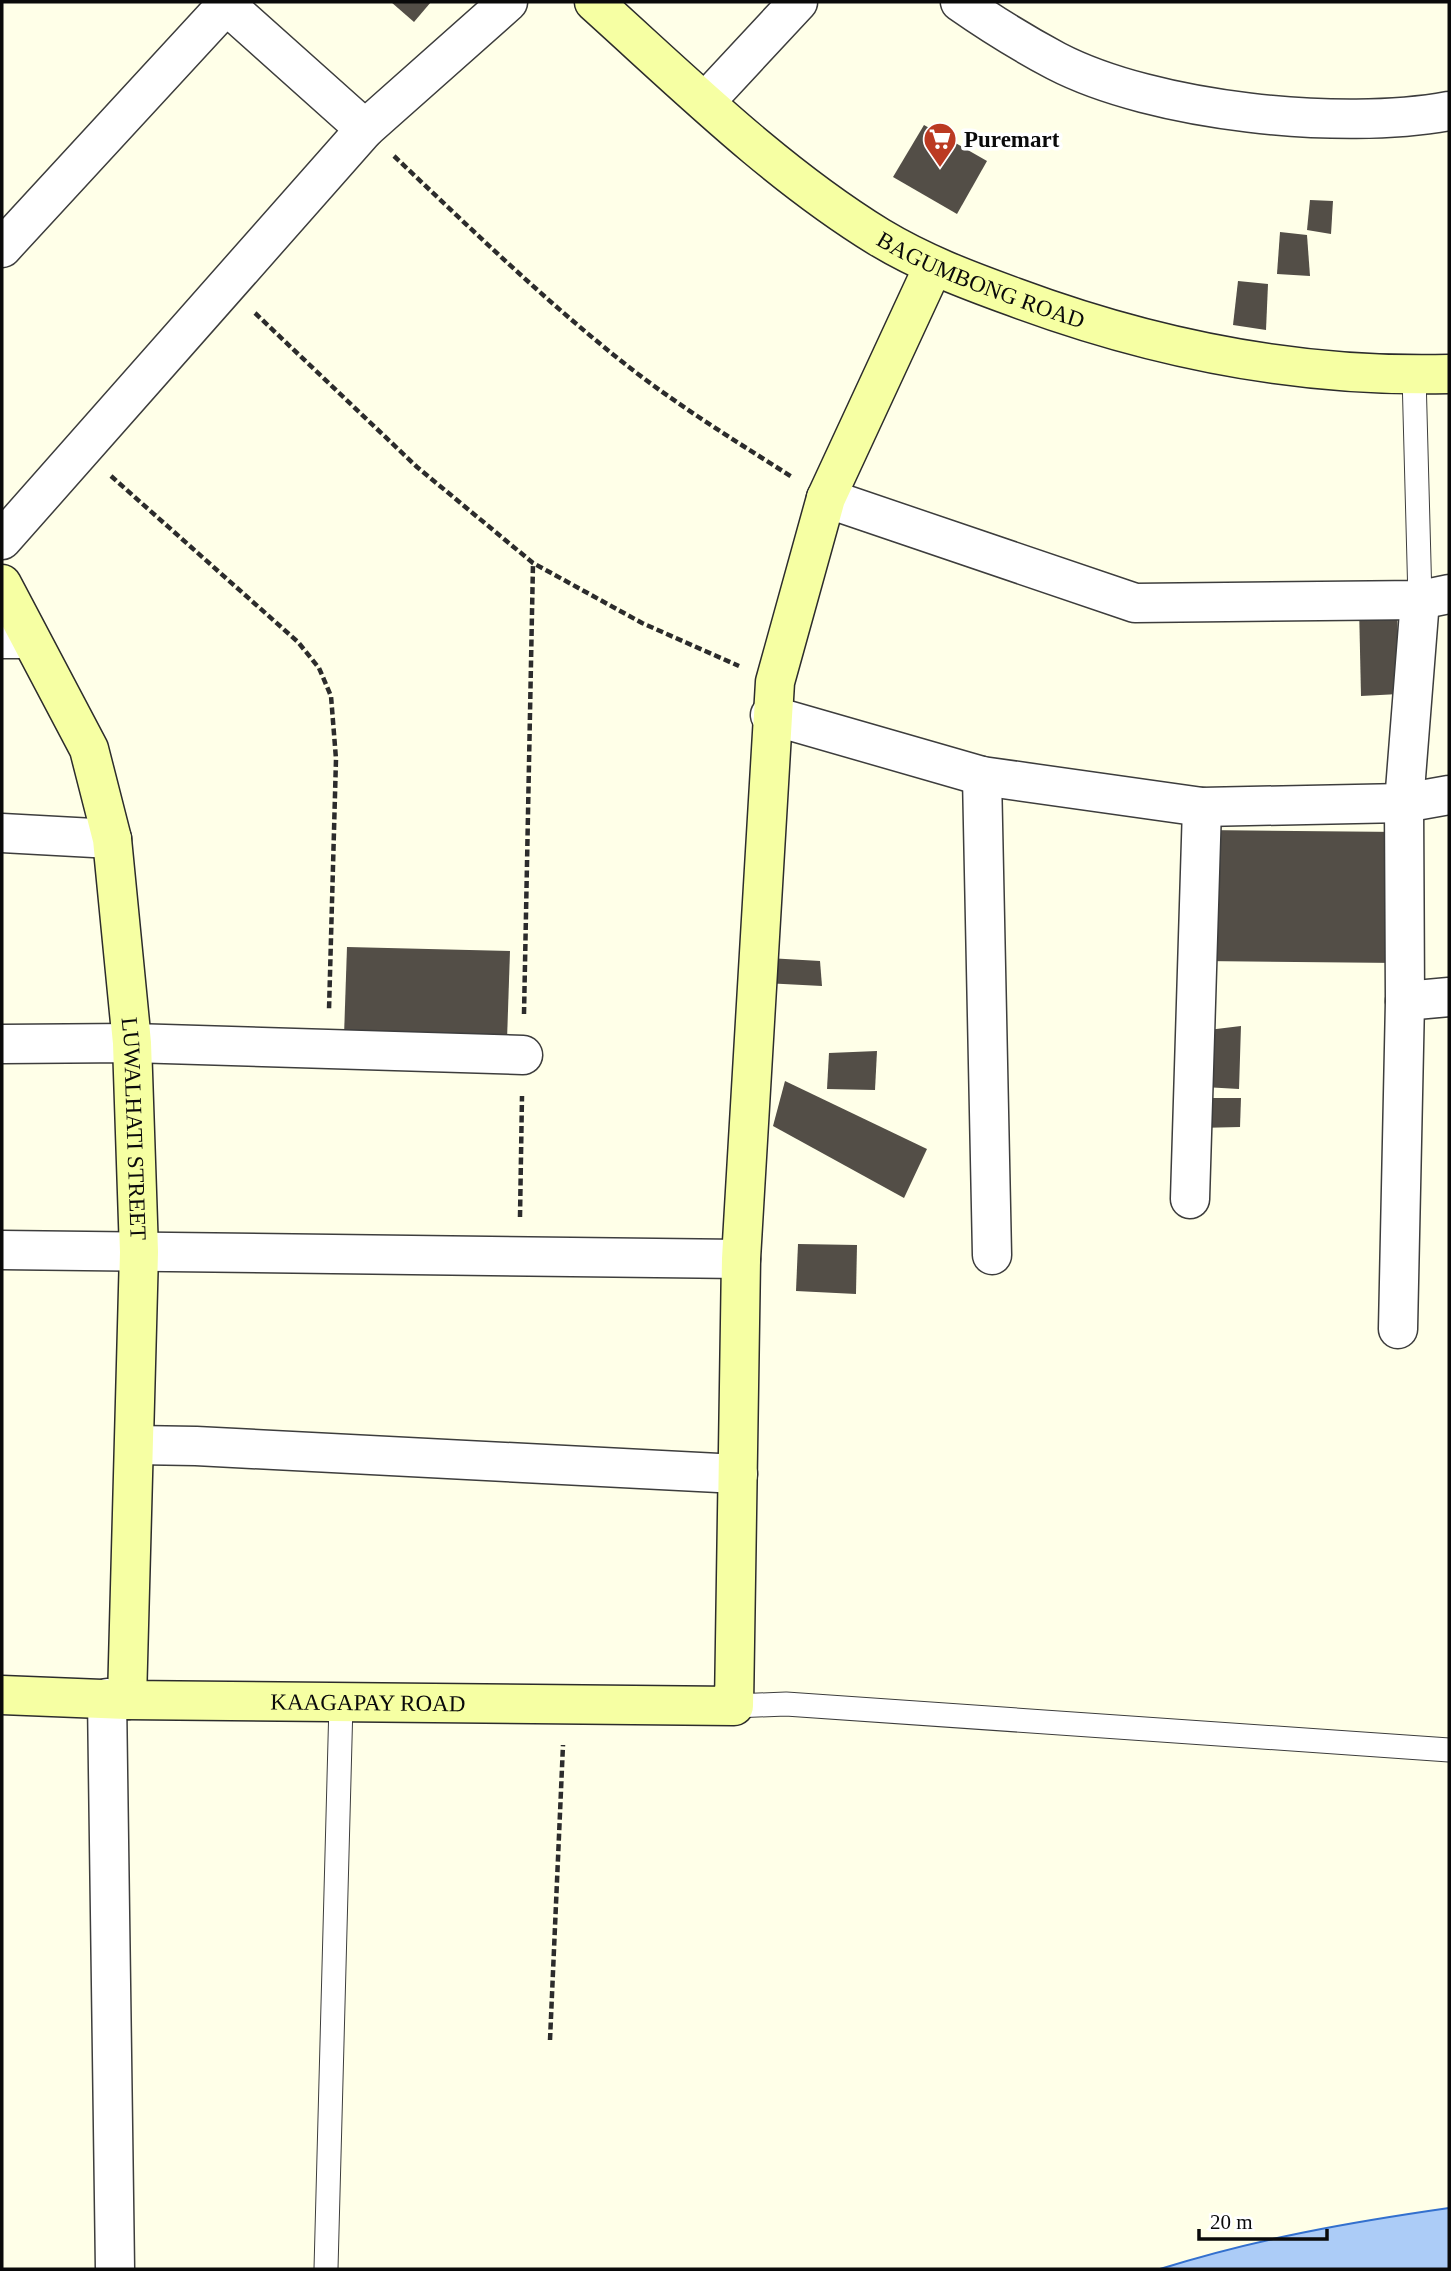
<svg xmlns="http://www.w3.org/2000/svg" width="1451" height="2271" font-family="'Times New Roman',serif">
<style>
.water{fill:#acccf7;stroke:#3370ce;stroke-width:2}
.building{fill:#534e47}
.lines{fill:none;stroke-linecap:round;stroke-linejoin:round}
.lane-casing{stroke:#3d3d3d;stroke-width:25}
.street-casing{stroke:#3d3d3d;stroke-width:41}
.secondary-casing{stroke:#2c2c2c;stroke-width:41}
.path{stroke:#2c2c2c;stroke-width:4.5;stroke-dasharray:7 3.5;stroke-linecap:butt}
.lane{stroke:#fff;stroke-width:23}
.street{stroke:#fff;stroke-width:38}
.secondary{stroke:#f6ffa3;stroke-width:38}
.labels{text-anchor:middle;stroke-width:7;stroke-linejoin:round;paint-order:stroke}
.poi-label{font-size:23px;font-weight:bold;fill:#0a0a0a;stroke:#fff;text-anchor:start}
.street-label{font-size:23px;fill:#0a0a0a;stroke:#fff}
</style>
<rect width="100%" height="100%" fill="#ffffe8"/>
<path class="water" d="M 1449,2208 L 1449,2269 L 1160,2269 C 1255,2239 1351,2222 1449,2208 Z"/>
<g class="building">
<path d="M 391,2 L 431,2 L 414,22 Z"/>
<path d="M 924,125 L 987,161 L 957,214 L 893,177 Z"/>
<path d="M 1310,200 L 1333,201 L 1331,234 L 1307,230 Z"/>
<path d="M 1280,232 L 1307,235 L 1310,276 L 1277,274 Z"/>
<path d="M 1238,281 L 1268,284 L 1266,330 L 1233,325 Z"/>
<path d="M 1397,601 L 1399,694 L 1361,696 L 1359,606 Z"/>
<path d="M 1204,830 L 1401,832 L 1399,963 L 1202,961 Z"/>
<path d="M 347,947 L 510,951 L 507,1040 L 344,1036 Z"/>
<path d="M 768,958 L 820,961 L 822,986 L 764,983 Z"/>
<path d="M 1241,1026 L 1239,1089 L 1204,1087 L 1208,1030 Z"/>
<path d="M 877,1051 L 875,1090 L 827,1089 L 829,1053 Z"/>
<path d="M 785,1081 L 927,1149 L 904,1198 L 773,1126 Z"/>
<path d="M 1201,1098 L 1241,1098 L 1240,1127 L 1198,1128 Z"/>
<path d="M 798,1244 L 857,1245 L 856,1294 L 796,1291 Z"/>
</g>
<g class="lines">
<defs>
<g id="lane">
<path d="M 1414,375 L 1420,600"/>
<path d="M 734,1706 L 786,1704 L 1449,1750"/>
<path d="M 326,2269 L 341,1703"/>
</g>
<g id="street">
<path d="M 223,2 L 365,129"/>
<path d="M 960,2 C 990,23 1024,44 1056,61 C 1154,112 1342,131 1449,111"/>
<path d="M 705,102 L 798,2"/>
<path d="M 2,248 L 226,5"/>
<path d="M 826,498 L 1135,603 L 1420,600 L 1449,594"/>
<path d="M 2,540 L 365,129 L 508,2"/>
<path d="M 2,639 L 30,639"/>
<path d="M 770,715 L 982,776 L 1202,807 L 1404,803 L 1449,795"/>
<path d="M 982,776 L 992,1255"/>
<path d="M 2,833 L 112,839"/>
<path d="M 1405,1001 L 1449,997"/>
<path d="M 2,1044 L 132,1043 L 523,1055"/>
<path d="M 1190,1199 L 1202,807"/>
<path d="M 2,1250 L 741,1259"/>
<path d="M 1398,1329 L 1405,1001 L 1404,803 L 1420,600"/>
<path d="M 135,1445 L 196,1446 L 738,1474"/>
<path d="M 107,1698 L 115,2269"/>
</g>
<g id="secondary">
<path id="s1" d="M 594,2 C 685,84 775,173 879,237 C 922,263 967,280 1014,297 C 1154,349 1300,378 1449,374"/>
<path id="s2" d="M 2,584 L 89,749 L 112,839 L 132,1043 L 139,1252 L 127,1700"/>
<path id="s3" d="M 2,1695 L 127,1700 L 734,1706 L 741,1259 L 775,682 L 826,498 L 933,267"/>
</g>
</defs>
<use href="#lane" class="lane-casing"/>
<use href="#street" class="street-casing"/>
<use href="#secondary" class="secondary-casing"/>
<g class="path">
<path d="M 394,156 C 468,226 541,297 620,360 C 675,404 734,440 792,477"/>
<path d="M 255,313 L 417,467 L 533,563 L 642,623 L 739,666"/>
<path d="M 111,476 L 298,642 L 319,668 L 331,696 L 336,759 L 329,1010"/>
<path d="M 524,1014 L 533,563"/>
<path d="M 520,1217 L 522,1096"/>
<path d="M 550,2040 L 563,1745"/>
</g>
<use href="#lane" class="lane"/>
<use href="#street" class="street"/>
<use href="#secondary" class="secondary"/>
</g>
<defs>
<symbol id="supermarket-pin" viewBox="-11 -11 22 30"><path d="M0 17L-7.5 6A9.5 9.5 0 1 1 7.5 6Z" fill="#bb3a22" stroke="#fff"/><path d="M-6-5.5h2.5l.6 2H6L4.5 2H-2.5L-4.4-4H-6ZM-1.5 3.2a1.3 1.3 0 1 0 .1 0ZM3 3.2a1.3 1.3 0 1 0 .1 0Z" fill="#fff"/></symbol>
</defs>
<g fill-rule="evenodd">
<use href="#supermarket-pin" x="921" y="120" width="38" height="52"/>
</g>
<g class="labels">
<g class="poi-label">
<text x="964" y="147">Puremart</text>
</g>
<g class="street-label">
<text dy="8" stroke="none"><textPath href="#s1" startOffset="481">BAGUMBONG ROAD</textPath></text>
<text dy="8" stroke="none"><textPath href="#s2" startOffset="570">LUWALHATI STREET</textPath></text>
<text dy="8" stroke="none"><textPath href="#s3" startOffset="366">KAAGAPAY ROAD</textPath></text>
</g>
</g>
<rect width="1451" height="2271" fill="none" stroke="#0a0a0a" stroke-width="7"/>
<path d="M1199 2229v10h128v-10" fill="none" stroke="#0a0a0a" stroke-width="3.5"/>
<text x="1210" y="2229" font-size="21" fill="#0a0a0a" stroke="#ffffff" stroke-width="5" paint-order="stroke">20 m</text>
</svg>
